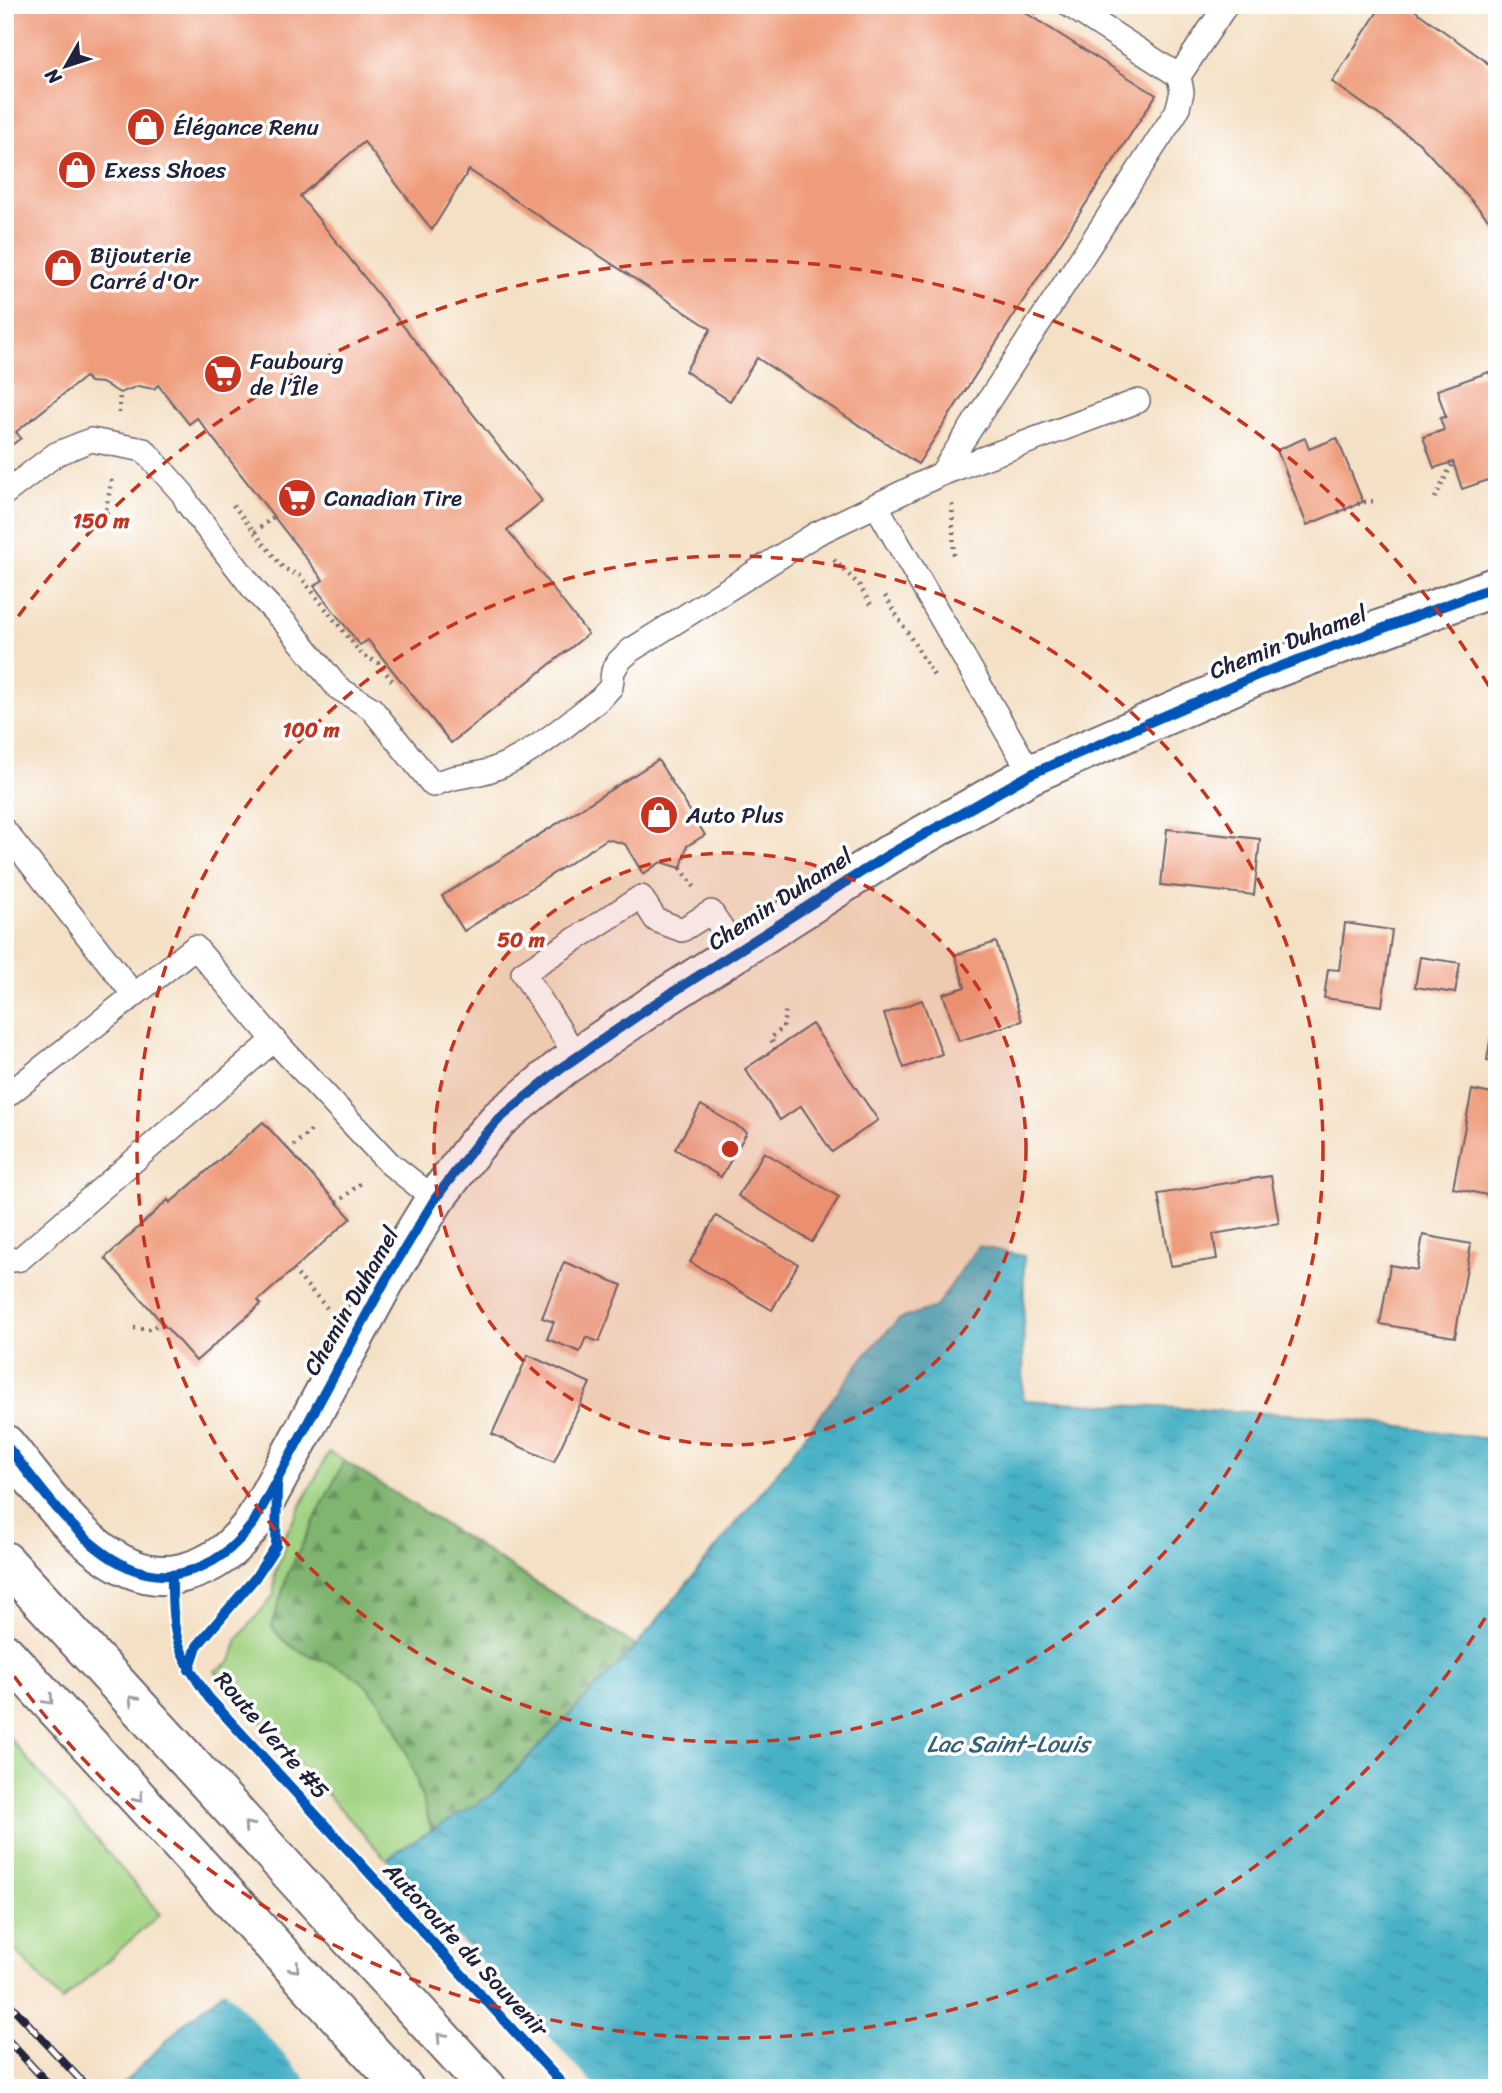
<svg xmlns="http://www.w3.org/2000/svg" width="1502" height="2093" font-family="Sriracha,sans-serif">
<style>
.green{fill:#a1d382;stroke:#627a5e;stroke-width:2}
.forest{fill:url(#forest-firs);stroke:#516c56;stroke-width:2}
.water{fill:url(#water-ripples);stroke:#346a80;stroke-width:2}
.pier{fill:#f4e0c5}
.building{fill:#ef9c7b}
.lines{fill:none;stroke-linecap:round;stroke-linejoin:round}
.service-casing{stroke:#6c646b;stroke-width:26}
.tertiary-casing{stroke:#6c646b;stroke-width:42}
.trunk-casing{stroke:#6c646b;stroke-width:42}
.path{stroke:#6c646b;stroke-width:4.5;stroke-dasharray:2 5;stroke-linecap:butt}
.service{stroke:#fff;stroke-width:23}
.tertiary{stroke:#fff;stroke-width:38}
.trunk{stroke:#fff;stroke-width:38}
.rail-casing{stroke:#22223b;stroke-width:8}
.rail{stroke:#fff;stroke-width:5;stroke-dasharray:16;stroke-linecap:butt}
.cycleway-casing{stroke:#fff;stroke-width:15}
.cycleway{stroke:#0057b8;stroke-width:10}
.oneway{stroke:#9c9ca7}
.ring{fill:none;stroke:#c8321e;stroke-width:3.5;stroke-dasharray:12 9}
.labels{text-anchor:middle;stroke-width:7;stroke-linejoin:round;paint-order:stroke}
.poi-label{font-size:23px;fill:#22223b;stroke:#fff;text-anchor:start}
.street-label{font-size:23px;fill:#22223b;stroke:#fff}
.water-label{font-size:24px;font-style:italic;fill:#326279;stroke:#fff}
.centre{fill:#c8321e;stroke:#fff;stroke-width:3.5}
.ring-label{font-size:21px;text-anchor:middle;font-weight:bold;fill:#c8321e;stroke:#fff;stroke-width:7;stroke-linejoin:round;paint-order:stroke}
</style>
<defs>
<pattern id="forest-firs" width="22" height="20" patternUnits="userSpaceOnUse" patternTransform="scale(1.75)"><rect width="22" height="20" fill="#80b570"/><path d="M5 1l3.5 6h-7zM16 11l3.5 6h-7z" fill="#68935d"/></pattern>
<pattern id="water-ripples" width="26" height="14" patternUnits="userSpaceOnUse" patternTransform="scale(1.75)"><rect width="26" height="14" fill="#46b1c5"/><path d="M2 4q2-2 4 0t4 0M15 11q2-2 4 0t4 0" fill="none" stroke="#3a90a1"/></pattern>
</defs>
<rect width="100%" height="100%" fill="#fff"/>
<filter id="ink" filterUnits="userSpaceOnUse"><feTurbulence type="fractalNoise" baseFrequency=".0143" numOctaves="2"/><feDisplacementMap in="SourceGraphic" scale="14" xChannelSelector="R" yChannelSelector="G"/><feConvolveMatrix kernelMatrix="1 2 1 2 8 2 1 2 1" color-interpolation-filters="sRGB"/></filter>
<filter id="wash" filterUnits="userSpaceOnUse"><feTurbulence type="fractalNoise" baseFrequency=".00686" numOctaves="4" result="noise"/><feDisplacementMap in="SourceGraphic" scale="28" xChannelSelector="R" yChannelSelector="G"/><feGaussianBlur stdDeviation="1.57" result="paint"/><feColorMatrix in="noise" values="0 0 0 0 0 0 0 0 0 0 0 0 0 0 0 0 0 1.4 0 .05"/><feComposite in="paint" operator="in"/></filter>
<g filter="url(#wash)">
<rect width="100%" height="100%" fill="#f4e0c5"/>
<g class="green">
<path d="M 329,1452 L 344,1461 L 322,1510 L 307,1534 L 272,1626 C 292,1658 324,1656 353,1675 C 399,1706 417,1781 432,1831 L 400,1849 L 387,1860 L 215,1671 L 231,1661 L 238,1639 L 274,1595 L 275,1572 L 285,1547 L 285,1536 Z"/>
<path d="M 5,1733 L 160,1914 L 62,2001 L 5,1939 Z"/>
</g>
<path class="forest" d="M 344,1461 L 636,1646 L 492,1795 L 432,1831 C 417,1781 399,1706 353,1675 C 324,1656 292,1658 272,1626 L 288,1573 Z"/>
<path class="water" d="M 978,1246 L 1024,1256 L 1023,1400 L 1322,1416 L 1497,1440 L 1497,2088 L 119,2088 L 181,2026 L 400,1849 L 492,1795 L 636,1646 L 770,1482 L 867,1353 L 899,1319 L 936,1307 Z"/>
<path class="pier" d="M 384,1857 L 596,2088 L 314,2088 L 223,1987 Z"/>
<g id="blocks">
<g class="building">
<path d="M 5,5 L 1013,5 L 1156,95 L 918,464 L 757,358 L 730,401 L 685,371 L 711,329 L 469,170 L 432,230 L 364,142 L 300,196 L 542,501 L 507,530 L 588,634 L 451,743 L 368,640 L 360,645 L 314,586 L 323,580 L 197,418 L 189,424 L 158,385 L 154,389 L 138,386 L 120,393 L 102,383 L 90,382 L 85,377 L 16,432 L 21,438 L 5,450 Z"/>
<path d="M 1382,5 L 1407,5 L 1484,60 L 1497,72 L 1497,238 L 1491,222 L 1419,143 L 1332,82 Z"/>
<path d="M 1489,372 L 1492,379 L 1497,377 L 1497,477 L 1462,489 L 1453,462 L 1434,468 L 1423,437 L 1444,430 L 1440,418 L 1446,417 L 1437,390 Z"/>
<path d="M 1305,438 L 1309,449 L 1337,438 L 1363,502 L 1307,525 L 1277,450 Z"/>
<path d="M 658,760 L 705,835 L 687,846 L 681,868 L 661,862 L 643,874 L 625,844 L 607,839 L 464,931 L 442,896 Z"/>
<path d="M 1497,760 L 1497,783 L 1496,783 L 1490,762 Z"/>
<path d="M 1167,829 L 1260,839 L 1254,895 L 1161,885 Z"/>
<path d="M 1345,923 L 1392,930 L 1382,1006 L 1324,998 L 1328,969 L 1339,970 Z"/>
<path d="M 996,942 L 1022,1021 L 959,1041 L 943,994 L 965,987 L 955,955 Z"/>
<path d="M 1420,957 L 1460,963 L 1455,993 L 1415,987 Z"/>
<path d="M 922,1000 L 942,1054 L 904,1068 L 884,1014 Z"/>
<path d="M 1495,1009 L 1497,1009 L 1497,1062 L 1487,1060 Z"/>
<path d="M 812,1024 L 878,1120 L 832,1152 L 801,1106 L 780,1120 L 745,1069 Z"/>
<path d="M 1472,1090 L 1497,1095 L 1497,1197 L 1453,1188 Z"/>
<path d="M 701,1105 L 747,1132 L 721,1177 L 675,1149 Z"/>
<path d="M 263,1122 L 351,1218 L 258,1301 L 261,1304 L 196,1361 L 105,1258 L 168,1200 L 170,1203 Z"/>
<path d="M 764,1152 L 839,1197 L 812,1242 L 738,1196 Z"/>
<path d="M 1271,1176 L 1279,1223 L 1213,1234 L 1217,1259 L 1171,1266 L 1158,1194 Z"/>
<path d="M 716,1216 L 798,1264 L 772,1310 L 690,1262 Z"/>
<path d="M 1423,1235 L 1471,1244 L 1455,1337 L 1380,1324 L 1390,1265 L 1417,1270 Z"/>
<path d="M 564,1262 L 622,1285 L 599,1342 L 586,1337 L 580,1352 L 547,1339 L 554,1322 L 542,1318 Z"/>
<path d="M 528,1355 L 590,1383 L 554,1462 L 492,1434 Z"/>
</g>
</g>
</g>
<g filter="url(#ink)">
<use href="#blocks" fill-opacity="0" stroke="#6c646b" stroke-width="2"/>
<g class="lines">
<defs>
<g id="service">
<path d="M 1069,5 L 1179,76"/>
<path d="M 941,474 L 1177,111 L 1182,92 L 1179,76 L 1226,5"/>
<path d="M 5,493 L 56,454 L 91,440 L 144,450 L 183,494 L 188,504 L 255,591 L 286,624 L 338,688 L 371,708 L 433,785 C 452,775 471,777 491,770 C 532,756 565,725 600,699 L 611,687 L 613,671 L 619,661 L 631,650 L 816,534 L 941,474 L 1138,401"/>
<path d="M 876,505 L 1031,774"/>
<path d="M 5,831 L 134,995"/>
<path d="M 577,1057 L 523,973 L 641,897 L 656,920 L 682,930 L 711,912 L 737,951"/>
<path d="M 5,1097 L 195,947 L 274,1040 L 389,1163 L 435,1199"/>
<path d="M 5,1261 L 20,1259 L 274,1040"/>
</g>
<path id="tertiary" d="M 5,1444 C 47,1494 107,1591 182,1573 C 215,1565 234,1548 254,1522 L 385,1281 L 435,1199 L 475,1146 L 499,1119 L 561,1068 L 659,1001 L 888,855 L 1031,774 L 1260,674 L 1497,586"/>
<g id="trunk">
<path d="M 5,1561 L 487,2088"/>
<path d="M 5,1653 L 404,2088"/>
</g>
</defs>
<use href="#service" class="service-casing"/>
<use href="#tertiary" class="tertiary-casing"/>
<use href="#trunk" class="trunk-casing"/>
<g class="path">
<path d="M 1023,5 L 1040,16"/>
<path d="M 119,413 L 120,393"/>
<path d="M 1496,477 L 1497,479"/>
<path d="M 1435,498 L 1453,462"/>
<path d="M 952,504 L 954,555"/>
<path d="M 233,505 L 283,568 L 300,576 L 362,655 L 378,663 L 394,683"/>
<path d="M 1338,512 L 1363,502 L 1375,501"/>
<path d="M 104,523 L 112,476"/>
<path d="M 5,532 L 16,524"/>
<path d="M 255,532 L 273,517"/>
<path d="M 834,560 L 860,586 L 871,605"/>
<path d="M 885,596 L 936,679"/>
<path d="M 681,868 L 695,888"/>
<path d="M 775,1049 L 771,1038 L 783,1028 L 786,1007"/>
<path d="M 288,1150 L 314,1128"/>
<path d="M 337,1203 L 363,1181"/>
<path d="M 293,1270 L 327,1308"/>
<path d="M 134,1328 L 152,1329 L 161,1321"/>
</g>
<use href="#service" class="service"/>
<use href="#tertiary" class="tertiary"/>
<use href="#trunk" class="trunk"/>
<defs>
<g id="rail">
<path d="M 5,1999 L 88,2088"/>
<path d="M 5,2037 L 52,2088"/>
</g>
</defs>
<use href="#rail" class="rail-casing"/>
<use href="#rail" class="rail"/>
<defs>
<g id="cycleway">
<path d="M 5,1444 C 47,1494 107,1591 182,1573 C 215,1565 234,1548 254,1522 L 385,1281 L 435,1199 L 475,1146 L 499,1119 L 561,1068 L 659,1001 L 888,855 L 1031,774 L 1260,674 L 1497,586"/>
<path d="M 172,1575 C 171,1632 176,1652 209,1698 L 566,2088"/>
<path d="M 189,1670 L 197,1646 L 255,1578 L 276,1546 L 277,1485"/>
</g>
</defs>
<use href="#cycleway" class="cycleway-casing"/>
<use href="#cycleway" class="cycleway"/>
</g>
<defs><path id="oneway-chevron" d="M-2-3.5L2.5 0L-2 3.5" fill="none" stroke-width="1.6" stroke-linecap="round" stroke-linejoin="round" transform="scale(1.75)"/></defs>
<g class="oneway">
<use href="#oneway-chevron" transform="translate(49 1700) rotate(47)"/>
<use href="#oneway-chevron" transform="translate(133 1700) rotate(-133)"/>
<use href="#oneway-chevron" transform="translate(139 1798) rotate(48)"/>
<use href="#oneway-chevron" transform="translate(248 1826) rotate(-132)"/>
<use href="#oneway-chevron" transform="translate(295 1968) rotate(48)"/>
<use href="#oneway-chevron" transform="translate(441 2037) rotate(-133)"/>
</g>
</g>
<circle cx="730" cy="1149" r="296" fill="#c8321e" fill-opacity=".12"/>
<g class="ring">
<circle cx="730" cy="1149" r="296"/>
<circle cx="730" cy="1149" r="593"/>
<path d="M1496 1600A889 889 0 0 1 6 1665M6 633A889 889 0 0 1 1496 698"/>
</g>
<defs>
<symbol id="shop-disc" viewBox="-11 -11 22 22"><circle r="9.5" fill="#c8321e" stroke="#fff"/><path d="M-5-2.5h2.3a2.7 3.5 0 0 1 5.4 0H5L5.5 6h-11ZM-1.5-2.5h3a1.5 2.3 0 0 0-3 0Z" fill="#fff"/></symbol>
<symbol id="supermarket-disc" viewBox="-11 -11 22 22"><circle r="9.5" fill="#c8321e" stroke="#fff"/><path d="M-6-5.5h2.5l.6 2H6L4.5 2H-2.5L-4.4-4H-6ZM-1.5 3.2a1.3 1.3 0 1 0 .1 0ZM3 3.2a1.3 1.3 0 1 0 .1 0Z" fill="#fff"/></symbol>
</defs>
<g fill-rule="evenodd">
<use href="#shop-disc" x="124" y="105" width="44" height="44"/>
<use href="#shop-disc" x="55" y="148" width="44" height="44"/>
<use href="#shop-disc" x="41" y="246" width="44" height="44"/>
<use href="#supermarket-disc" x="201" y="352" width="44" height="44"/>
<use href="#supermarket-disc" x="275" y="476" width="44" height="44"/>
<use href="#shop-disc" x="637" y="793" width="44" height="44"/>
</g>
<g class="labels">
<g class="poi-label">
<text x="173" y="135">Élégance Renu</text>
<text x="104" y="178">Exess Shoes</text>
<text x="90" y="263">Bijouterie<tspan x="90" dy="26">Carré d'Or</tspan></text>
<text x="250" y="369">Faubourg<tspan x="250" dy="26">de l’Île</tspan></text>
<text x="324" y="506">Canadian Tire</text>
<text x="686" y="823">Auto Plus</text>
</g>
<g class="street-label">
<text transform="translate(1288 642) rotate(-21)" y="8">Chemin Duhamel</text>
<text transform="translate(780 899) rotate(-33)" y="8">Chemin Duhamel</text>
<text transform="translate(351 1301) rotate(-60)" y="8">Chemin Duhamel</text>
<text transform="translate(272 1735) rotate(49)" y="8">Route Verte #5</text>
<text transform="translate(466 1949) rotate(47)" y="8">Autoroute du Souvenir</text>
</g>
<g class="water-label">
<text x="1008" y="1752">Lac Saint-Louis</text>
</g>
</g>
<circle cx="730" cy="1149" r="10" class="centre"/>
<g class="ring-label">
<text x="101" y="528">150 m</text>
<text x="311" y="737">100 m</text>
<text x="521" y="947">50 m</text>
</g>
<rect width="1502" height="2093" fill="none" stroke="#fff" stroke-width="28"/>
<g transform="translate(66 66) rotate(231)" stroke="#ffffff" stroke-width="5" paint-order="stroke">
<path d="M0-5L12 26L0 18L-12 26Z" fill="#22223b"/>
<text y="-10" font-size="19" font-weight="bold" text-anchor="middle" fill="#22223b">N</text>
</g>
</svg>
